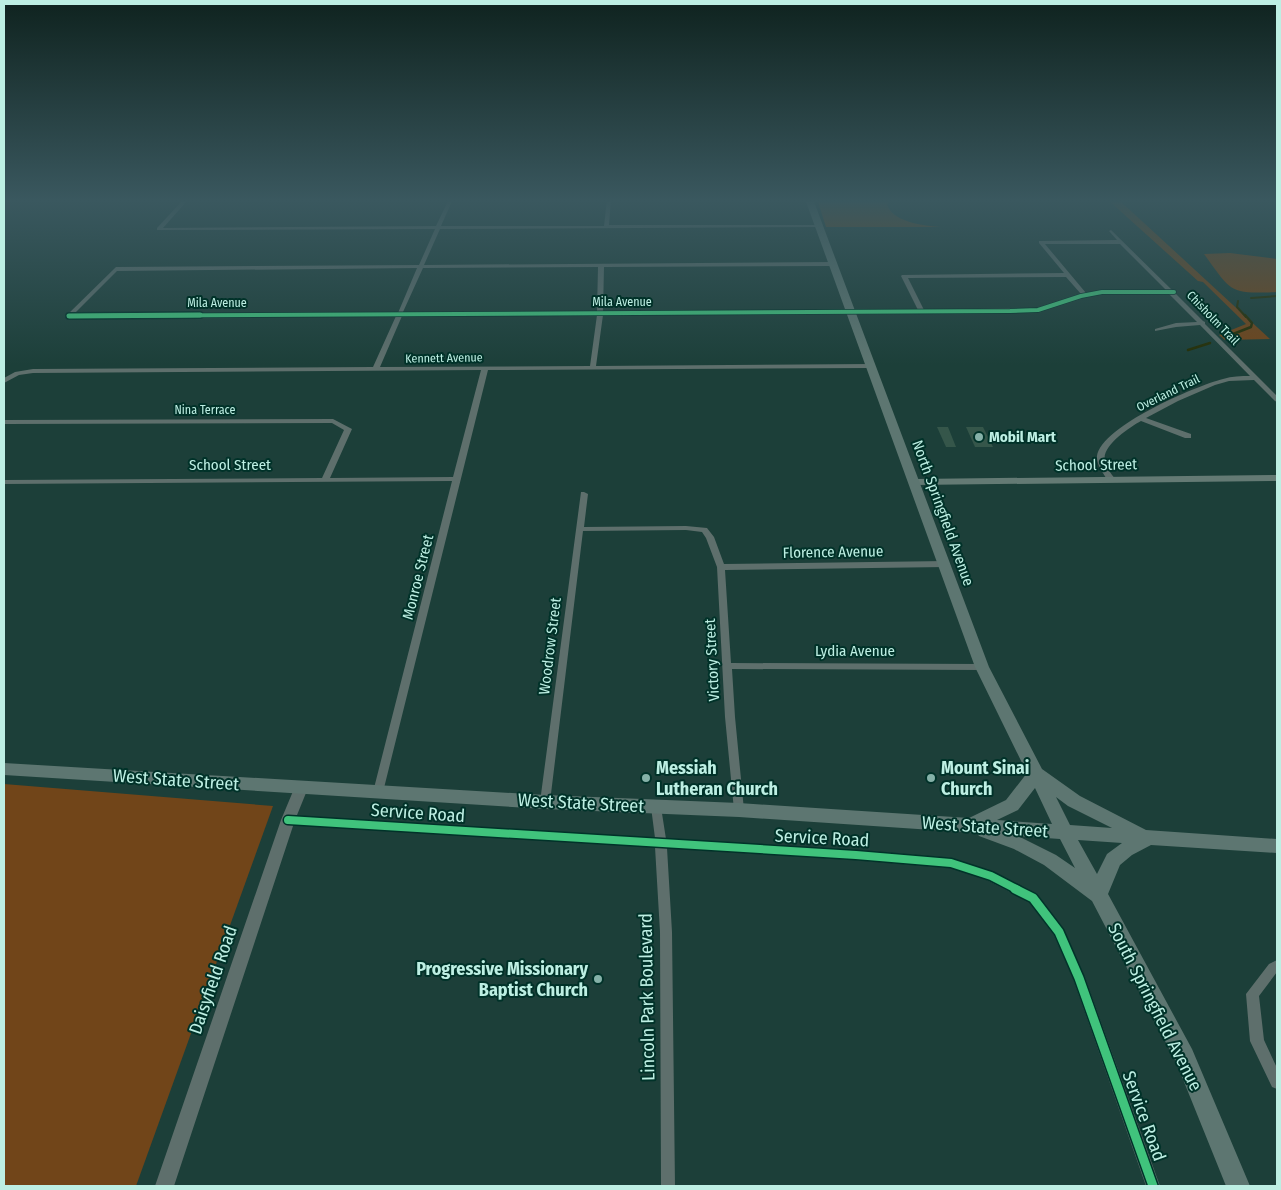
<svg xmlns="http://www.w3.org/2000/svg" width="1281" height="1190" font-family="'Fira Sans Condensed',sans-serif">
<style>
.green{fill:#714519}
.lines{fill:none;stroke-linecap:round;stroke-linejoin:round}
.stream-far1{stroke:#252f05;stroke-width:2}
.stream{stroke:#252f05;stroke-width:2.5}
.building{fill:#35564a}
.minor{fill:#5e6f6c;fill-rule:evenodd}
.tertiary{fill:#5e6f6c;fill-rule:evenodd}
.secondary{fill:#647a74;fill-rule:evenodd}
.primary{fill:#5d7671;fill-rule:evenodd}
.cycleway-far3-casing{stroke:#003229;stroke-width:5.5}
.cycleway-far2-casing{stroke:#003229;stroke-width:8}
.cycleway-far1-casing{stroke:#003229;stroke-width:11}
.cycleway-casing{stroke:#003229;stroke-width:12}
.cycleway-far3{stroke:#40c37c;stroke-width:4}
.cycleway-far2{stroke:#40c37c;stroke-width:5}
.cycleway-far1{stroke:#40c37c;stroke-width:8}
.cycleway{stroke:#40c37c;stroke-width:9}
.poi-dot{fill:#85b1a8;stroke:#003229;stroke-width:2}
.labels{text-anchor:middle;stroke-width:4;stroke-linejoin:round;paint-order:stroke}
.far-street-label{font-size:12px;fill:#bdefe3;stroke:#003229}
.poi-label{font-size:15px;font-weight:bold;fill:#bdefe3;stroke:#003229;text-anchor:start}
.street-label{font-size:15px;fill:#bdefe3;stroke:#003229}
.near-poi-label{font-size:18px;font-weight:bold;fill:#bdefe3;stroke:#003229;text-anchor:start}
.near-street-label{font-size:18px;fill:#bdefe3;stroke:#003229}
</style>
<rect width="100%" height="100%" fill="#1c3f39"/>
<g class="green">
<path d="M 817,199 L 919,199 L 897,200 L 887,203 C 890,222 925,226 941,227 L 826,227 Z"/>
<path d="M 1107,199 L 1118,199 L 1270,339 L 1225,340 L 1219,335 L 1246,324 L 1203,282 L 1198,281 Z"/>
<path d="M 1230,253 L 1277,259 L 1277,292 C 1228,294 1232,292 1204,254 Z"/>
<path d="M 4,784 L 273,806 L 136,1186 L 4,1186 Z"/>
</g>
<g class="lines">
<g class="stream-far1">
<path d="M 1251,298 L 1277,296"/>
<path d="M 1238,301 L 1237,307 L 1246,317"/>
</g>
<g class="stream">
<path d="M 1228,336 L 1251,327 L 1252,323 L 1245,315"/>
<path d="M 1188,350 L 1210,343"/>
</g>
</g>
<g class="building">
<path d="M 937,427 L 948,427 L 956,447 L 946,447 Z"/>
<path d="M 966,427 L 983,427 L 993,447 L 975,447 Z"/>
</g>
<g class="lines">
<g class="minor">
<path d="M 449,199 L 453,199 L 441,226 L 604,226 L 607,199 L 611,199 L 609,225 L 820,225 L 822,226 L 820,227 L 440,229 L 424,265 L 832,262 L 835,264 L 832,266 L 604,267 L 603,311 L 918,310 L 901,276 L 902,275 L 1064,273 L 1039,243 L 1039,241 L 1117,240 L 1109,231 L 1111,230 L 1172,290 L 1176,291 L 1175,293 L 1203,321 L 1205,322 L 1205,324 L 1277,396 L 1277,402 L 1275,401 L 1254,380 L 1229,381 L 1215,385 L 1178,401 L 1146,418 L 1191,434 L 1191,438 L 1185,438 L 1141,421 C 1130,427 1101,446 1105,461 C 1106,468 1111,473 1115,479 L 1111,481 L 1108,481 C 1104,474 1096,465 1097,456 C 1102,426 1195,386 1223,379 C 1232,376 1241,376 1250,376 L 1200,325 L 1176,327 L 1155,331 L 1155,329 L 1176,323 L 1197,322 L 1169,294 L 1102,294 L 1082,297 L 1038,312 L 922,314 L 603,315 L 596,366 L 871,364 L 874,366 L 871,368 L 488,370 L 383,792 L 382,795 L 378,796 L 374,795 L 373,792 L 452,481 L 4,484 L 4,480 L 322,478 L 344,430 L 332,423 L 4,424 L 4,420 L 333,419 L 352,429 L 330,478 L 453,477 L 481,370 L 33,373 L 19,375 L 4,383 L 4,378 L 15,372 L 33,369 L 373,367 L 396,316 L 69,318 L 66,316 L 116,267 L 419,265 L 435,229 L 157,230 L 157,228 L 183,200 L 187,201 L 163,228 L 436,226 ZM 1045,244 L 1120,244 L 1166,290 L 1102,290 L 1086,293 ZM 598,267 L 597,311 L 403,312 L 423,268 ZM 417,268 L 398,313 L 74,314 L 117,271 ZM 1066,277 L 1081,294 L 1037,308 L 924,310 L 908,278 ZM 597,315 L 590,366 L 380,367 L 402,316 Z"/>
<path d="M 581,492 L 584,492 L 588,494 L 584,527 L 686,526 L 707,528 L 714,537 L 724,564 L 946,561 L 950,564 L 946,567 L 725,570 L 731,663 L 982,664 L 985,665 L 987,667 L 985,669 L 982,670 L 732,669 L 735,717 L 744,810 L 743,813 L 739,814 L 735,813 L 734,810 L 725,717 L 717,567 L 706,538 L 702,532 L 686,530 L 583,531 L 550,802 L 549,805 L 545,806 L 541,805 L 540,802 Z"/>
<path d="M 656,803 L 660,804 L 661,807 L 666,839 L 856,850 L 951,858 L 995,873 L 1037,894 L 1063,928 L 1085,978 L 1160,1186 L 1146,1186 L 1073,978 L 1054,935 L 1029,902 L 987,880 L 951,868 L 856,860 L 667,848 L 672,932 L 675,1186 L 661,1186 L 660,932 L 655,847 L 288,824 L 284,823 L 282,820 L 284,817 L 288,816 L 655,838 L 651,807 L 652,804 Z"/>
<path d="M 1277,960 L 1277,972 L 1259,996 L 1264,1040 L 1277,1068 L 1277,1089 L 1272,1087 L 1250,1041 L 1246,994 L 1269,964 Z"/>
</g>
<path class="tertiary" d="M 301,783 L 306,784 L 308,788 L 295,820 L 174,1186 L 155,1186 L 281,820 L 296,784 Z"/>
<path class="secondary" d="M 1277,475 L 1277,481 L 915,485 L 910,482 L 915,479 Z"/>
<path class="primary" d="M 805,199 L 813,199 L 989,667 L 1042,769 L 1080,796 L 1146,830 L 1277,839 L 1277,853 L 1151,845 L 1132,855 L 1120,865 L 1108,894 L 1192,1049 L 1250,1186 L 1226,1186 L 1176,1062 L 1092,901 L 1044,865 L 1014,849 L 979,836 L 977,833 L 739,817 L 545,809 L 4,775 L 4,763 L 545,795 L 739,803 L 969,818 L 1006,800 L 1027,773 L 975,667 ZM 1035,788 L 1052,824 L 997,820 L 1018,810 ZM 1056,797 L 1068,806 L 1112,828 L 1070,825 ZM 1018,836 L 1060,839 L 1075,868 L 1056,855 ZM 1078,840 L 1122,843 L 1107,854 L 1097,874 Z"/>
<defs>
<path id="cycleway-far3" d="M 69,316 L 1010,311 L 1038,310 L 1081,296 L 1102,292 L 1174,292"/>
<path id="cycleway-far2" d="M 69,316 L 200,315"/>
<path id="cycleway-far1" d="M 288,820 L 856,855 L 951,863 L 991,876 L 1018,890"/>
<path id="cycleway" d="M 1015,889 L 1033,898 L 1059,932 L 1079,978 L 1153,1186"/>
</defs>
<use href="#cycleway-far3" class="cycleway-far3-casing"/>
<use href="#cycleway-far2" class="cycleway-far2-casing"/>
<use href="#cycleway-far1" class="cycleway-far1-casing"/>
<use href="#cycleway" class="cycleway-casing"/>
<use href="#cycleway-far3" class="cycleway-far3"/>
<use href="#cycleway-far2" class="cycleway-far2"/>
<use href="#cycleway-far1" class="cycleway-far1"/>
<use href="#cycleway" class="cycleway"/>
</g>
<linearGradient id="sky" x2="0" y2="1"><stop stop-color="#0f231f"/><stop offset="0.55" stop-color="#3a585f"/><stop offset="1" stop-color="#3a585f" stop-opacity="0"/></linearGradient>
<rect width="1281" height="365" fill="url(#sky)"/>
<g class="poi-dot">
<circle cx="979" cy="437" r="5"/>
<circle cx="646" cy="778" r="5"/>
<circle cx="931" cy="778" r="5"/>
<circle cx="598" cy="979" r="5"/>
</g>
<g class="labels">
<g class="far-street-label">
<text x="622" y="306">Mila Avenue</text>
<text x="217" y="307">Mila Avenue</text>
<text transform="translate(1213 318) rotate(46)" y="4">Chisholm Trail</text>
<text transform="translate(444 358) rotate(-1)" y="4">Kennett Avenue</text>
<text transform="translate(1168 393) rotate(-26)" y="4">Overland Trail</text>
<text x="205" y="414">Nina Terrace</text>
</g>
<g class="poi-label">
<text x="989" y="442">Mobil Mart</text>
</g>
<g class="street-label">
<text x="230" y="470">School Street</text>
<text transform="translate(1096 465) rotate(-1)" y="5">School Street</text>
<text transform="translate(943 513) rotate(70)" y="5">North Springfield Avenue</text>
<text transform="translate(833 552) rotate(-1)" y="5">Florence Avenue</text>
<text transform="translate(418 577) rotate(-76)" y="5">Monroe Street</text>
<text transform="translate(550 646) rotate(-83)" y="5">Woodrow Street</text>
<text x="855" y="656">Lydia Avenue</text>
<text transform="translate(712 660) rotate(-93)" y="5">Victory Street</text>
</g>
<g class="near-poi-label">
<text x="656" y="774">Messiah<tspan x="656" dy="21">Lutheran Church</tspan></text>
<text x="941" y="774">Mount Sinai<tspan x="941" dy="21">Church</tspan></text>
<text x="588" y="975" text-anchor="end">Progressive Missionary<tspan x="588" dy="21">Baptist Church</tspan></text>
</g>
<g class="near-street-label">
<text transform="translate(176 780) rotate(4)" y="6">West State Street</text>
<text transform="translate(581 803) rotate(3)" y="6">West State Street</text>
<text transform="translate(418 813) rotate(4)" y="6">Service Road</text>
<text transform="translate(985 827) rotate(4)" y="6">West State Street</text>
<text transform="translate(822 838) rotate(3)" y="6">Service Road</text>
<text transform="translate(213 980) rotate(-71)" y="6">Daisyfield Road</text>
<text transform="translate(647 997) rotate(-91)" y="6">Lincoln Park Boulevard</text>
<text transform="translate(1155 1007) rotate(63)" y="6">South Springfield Avenue</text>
<text transform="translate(1144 1116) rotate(70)" y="6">Service Road</text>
</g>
</g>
<rect width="1281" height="1190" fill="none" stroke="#bdefe3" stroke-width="10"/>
</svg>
